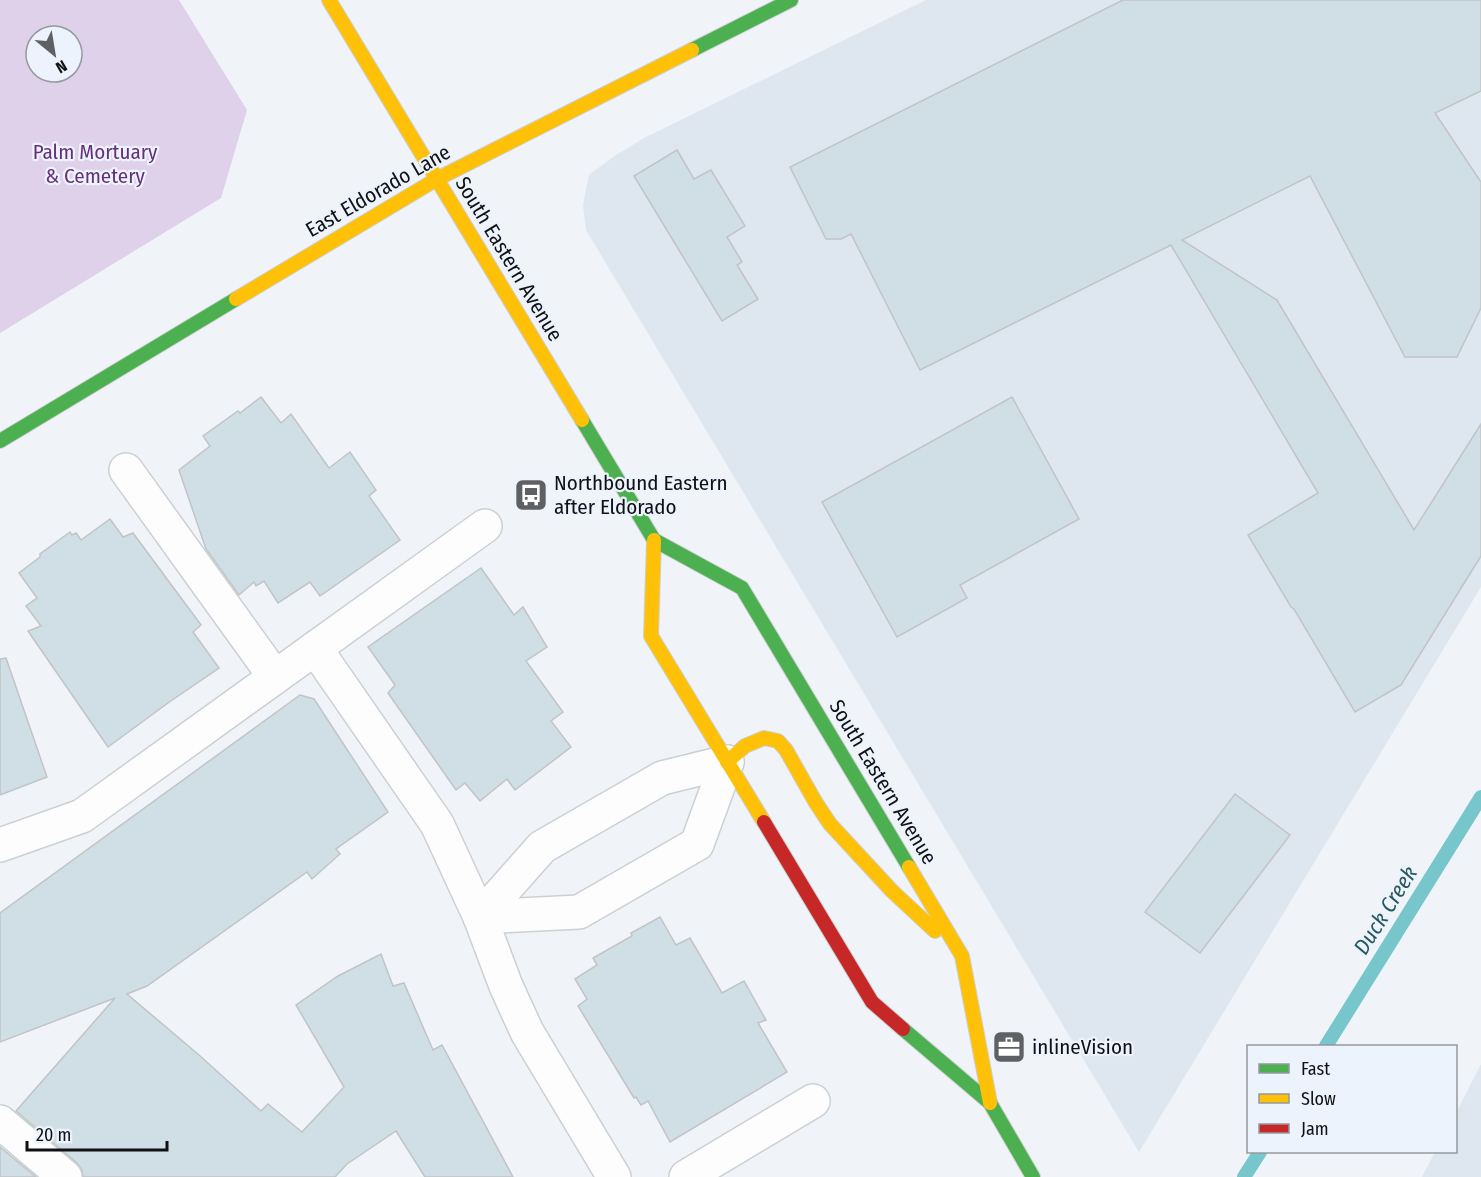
<svg xmlns="http://www.w3.org/2000/svg" width="1481" height="1177" font-family="'Fira Sans Condensed',sans-serif">
<style>
.built{fill:#dee6f0}
.green{fill:#ded1e9;fill-rule:evenodd}
.lines{fill:none;stroke-linecap:round;stroke-linejoin:round}
.stream{stroke:#77c6cb;stroke-width:14}
.building{fill:#d0dee6;stroke:#c1c4c7;stroke-width:1.5}
.street-casing{stroke:#cdd0d2;stroke-width:36}
.fast-casing{stroke:#cdd0d2;stroke-width:16}
.slow-casing{stroke:#cdd0d2;stroke-width:16}
.jam-casing{stroke:#cdd0d2;stroke-width:16}
.street{stroke:#fdfdfe;stroke-width:33}
.fast{stroke:#4caf50;stroke-width:14}
.slow{stroke:#ffc107;stroke-width:14}
.jam{stroke:#c62828;stroke-width:14}
.labels{text-anchor:middle;stroke-width:4.5;stroke-linejoin:round;paint-order:stroke}
.park-label{font-size:21px;fill:#65317c;stroke:#edf3fc}
.street-label{font-size:21px;fill:#0f1114;stroke:#edf3fc}
.poi-label{font-size:21px;fill:#0f1114;stroke:#edf3fc;text-anchor:start}
.water-label{font-size:22px;font-style:italic;fill:#29585b;stroke:#edf3fc}
</style>
<rect width="100%" height="100%" fill="#f0f4f8"/>
<g class="built">
<path d="M 926,0 L 1481,0 L 1481,587 L 1139,1152 L 586,230 L 583,205 L 589,175 L 613,157 L 644,138 Z"/>
<path d="M 1481,1064 L 1481,1177 L 1422,1177 L 1435,1152 L 1456,1152 L 1456,1113 Z"/>
</g>
<path class="green" d="M 0,0 L 179,0 L 247,110 L 221,198 L 0,333 ZM 36,36 L 72,36 L 72,72 L 36,72 Z"/>
<g class="lines">
<g class="stream">
<path d="M 1326,1046 L 1481,797"/>
<path d="M 1244,1177 L 1260,1152"/>
</g>
</g>
<g class="building">
<path d="M 1123,0 L 1481,0 L 1481,91 L 1435,113 L 1481,182 L 1481,308 L 1457,357 L 1405,357 L 1310,176 L 1182,240 L 1277,300 L 1414,530 L 1481,424 L 1481,556 L 1401,685 L 1355,712 L 1294,609 L 1291,607 L 1248,535 L 1318,493 L 1171,245 L 920,370 L 851,234 L 841,239 L 826,239 L 790,167 Z"/>
<path d="M 677,150 L 694,179 L 711,170 L 745,226 L 727,237 L 742,262 L 737,265 L 758,299 L 722,321 L 634,176 Z"/>
<path d="M 261,397 L 281,423 L 291,414 L 329,468 L 350,452 L 376,490 L 369,496 L 400,540 L 320,596 L 310,582 L 278,603 L 264,581 L 256,586 L 254,582 L 239,595 L 206,549 L 179,470 L 210,446 L 203,436 L 238,411 L 240,413 Z"/>
<path d="M 1012,397 L 1079,519 L 960,585 L 967,598 L 897,637 L 822,502 Z"/>
<path d="M 110,519 L 123,537 L 133,533 L 201,625 L 193,632 L 219,668 L 168,703 L 108,747 L 28,631 L 41,626 L 26,606 L 37,598 L 19,573 L 40,557 L 40,554 L 70,532 L 72,535 L 76,533 L 81,540 Z"/>
<path d="M 481,568 L 514,615 L 523,607 L 547,647 L 526,661 L 563,712 L 551,721 L 571,747 L 515,790 L 507,779 L 480,801 L 465,783 L 456,790 L 388,693 L 395,685 L 368,647 Z"/>
<path d="M 6,658 L 47,777 L 0,795 L 0,659 Z"/>
<path d="M 300,695 L 314,699 L 388,812 L 336,849 L 340,854 L 312,879 L 307,872 L 147,986 L 127,994 L 199,1055 L 261,1111 L 268,1104 L 302,1132 L 344,1087 L 296,1005 L 338,976 L 381,954 L 393,986 L 404,983 L 433,1050 L 442,1045 L 513,1177 L 425,1177 L 396,1131 L 347,1164 L 335,1177 L 83,1177 L 82,1170 L 77,1163 L 16,1111 L 115,998 L 0,1042 L 0,913 Z"/>
<path d="M 1235,794 L 1290,835 L 1200,953 L 1145,912 Z"/>
<path d="M 660,917 L 676,945 L 690,938 L 722,993 L 744,981 L 766,1020 L 758,1023 L 787,1072 L 670,1142 L 648,1101 L 641,1105 L 636,1097 L 634,1098 L 578,1006 L 587,999 L 575,979 L 597,965 L 593,958 L 632,936 L 631,933 Z"/>
<path d="M 0,1147 L 36,1177 L 0,1177 Z"/>
</g>
<g class="lines">
<defs>
<g id="street">
<path d="M 126,470 L 275,677"/>
<path d="M 315,648 L 437,824 L 480,917 L 506,986 L 527,1032 L 614,1177"/>
<path d="M 0,845 L 82,816 L 485,526"/>
<path d="M 480,917 L 579,912 L 697,844 L 727,762"/>
<path d="M 480,917 L 542,847 L 662,778 L 727,762"/>
<path d="M 0,1122 L 65,1177"/>
<path d="M 686,1177 L 813,1101"/>
</g>
<g id="fast">
<path d="M 692,50 L 791,0"/>
<path d="M 582,420 L 654,540 L 742,588 L 909,867"/>
<path d="M 0,441 L 236,299"/>
<path d="M 903,1029 L 990,1103 L 1033,1177"/>
</g>
<g id="slow">
<path d="M 329,0 L 582,420"/>
<path d="M 236,299 L 437,179 L 692,50"/>
<path d="M 654,540 L 651,636 L 764,822"/>
<path d="M 727,762 L 745,746 L 764,738 L 778,741 L 786,750 L 816,803 L 830,824 L 892,891 L 935,931"/>
<path d="M 909,867 L 962,956 L 990,1103"/>
</g>
<path id="jam" d="M 764,822 L 872,1002 L 903,1029"/>
</defs>
<use href="#street" class="street-casing"/>
<use href="#fast" class="fast-casing"/>
<use href="#slow" class="slow-casing"/>
<use href="#jam" class="jam-casing"/>
<use href="#street" class="street"/>
<use href="#fast" class="fast"/>
<use href="#slow" class="slow"/>
<use href="#jam" class="jam"/>
</g>
<defs>
<symbol id="bus-square" viewBox="-11 -11 22 22"><rect x="-9" y="-9" width="18" height="18" rx="4" fill="#5e6064" stroke="#edf3fc"/><path d="M-5-6H5V4H4V6H2V4H-2V6H-4V4H-5ZM-3.5-4V0h7V-4ZM-3.5 1.2v1.5H-2V1.2ZM2 1.2v1.5H3.5V1.2Z" fill="#fff"/></symbol>
<symbol id="office-square" viewBox="-11 -11 22 22"><rect x="-9" y="-9" width="18" height="18" rx="4" fill="#5e6064" stroke="#edf3fc"/><path d="M-6-3h4V-5.5h4V-3h4V5H-6ZM-1-4.5V-3h2v-1.5ZM-6 0V1H6V0Z" fill="#fff"/></symbol>
</defs>
<g fill-rule="evenodd">
<use href="#bus-square" x="512" y="476" width="38" height="38"/>
<use href="#office-square" x="990" y="1028" width="38" height="38"/>
</g>
<g class="labels">
<g class="park-label">
<text x="95" y="159">Palm Mortuary<tspan x="95" dy="24">&amp; Cemetery</tspan></text>
</g>
<g class="street-label">
<text transform="translate(378 191) rotate(-30)" y="7">East Eldorado Lane</text>
<text transform="translate(509 259) rotate(59)" y="7">South Eastern Avenue</text>
<text transform="translate(883 782) rotate(59)" y="7">South Eastern Avenue</text>
</g>
<g class="poi-label">
<text x="554" y="490">Northbound Eastern<tspan x="554" dy="24">after Eldorado</tspan></text>
<text x="1032" y="1054">inlineVision</text>
</g>
<g class="water-label">
<text transform="translate(1385 910) rotate(-58)" y="8">Duck Creek</text>
</g>
</g>
<rect x="1247" y="1045" width="210" height="108" fill="#edf3fc" stroke="#94999f" stroke-width="1.5"/>
<rect x="1259" y="1064" width="30" height="9" fill="#4caf50" stroke="#94999f" stroke-width="1.5"/>
<text x="1301" y="1075" font-size="18" fill="#0f1114">Fast</text>
<rect x="1259" y="1094" width="30" height="9" fill="#ffc107" stroke="#94999f" stroke-width="1.5"/>
<text x="1301" y="1105" font-size="18" fill="#0f1114">Slow</text>
<rect x="1259" y="1124" width="30" height="9" fill="#c62828" stroke="#94999f" stroke-width="1.5"/>
<text x="1301" y="1135" font-size="18" fill="#0f1114">Jam</text>
<g transform="translate(54 54) rotate(150)"><circle r="28" fill="#edf3fc" stroke="#94999f" stroke-width="1.5"/>
<path d="M0-4.5L10 22L0 15L-10 22Z" fill="#5e6064"/>
<text y="-9" font-size="16" font-weight="bold" text-anchor="middle" fill="#0f1114">N</text>
</g>
<path d="M27 1141v9h140v-9" fill="none" stroke="#0f1114" stroke-width="3"/>
<text x="36" y="1141" font-size="18" fill="#0f1114" stroke="#edf3fc" stroke-width="4.5" paint-order="stroke">20 m</text>
</svg>
